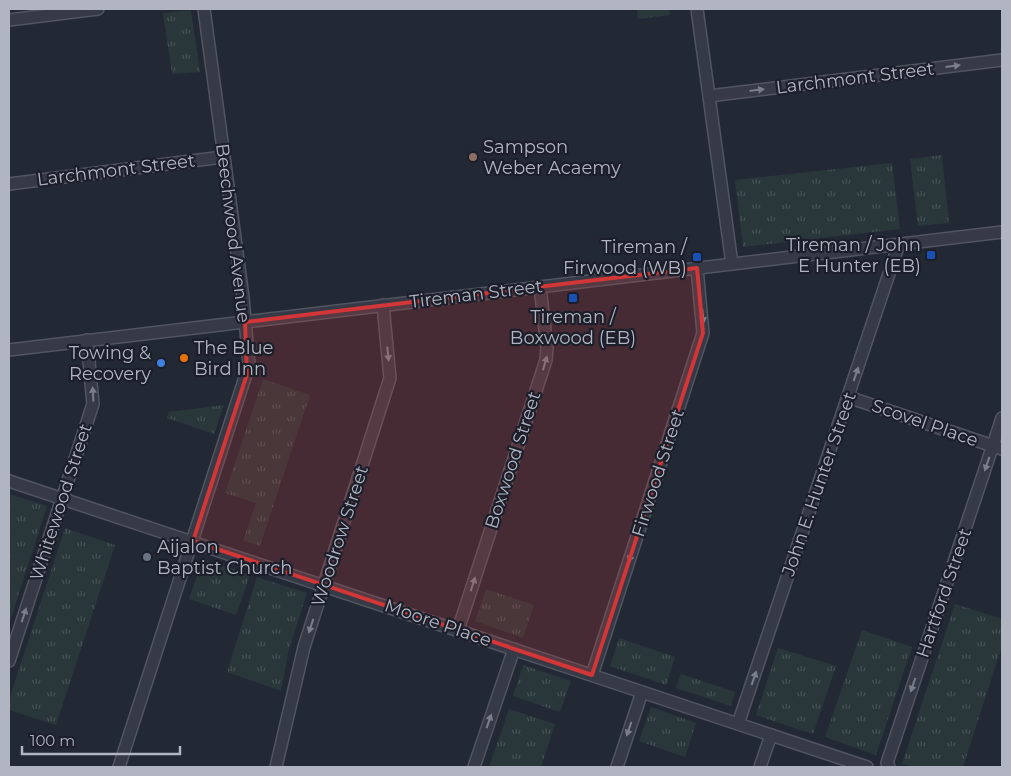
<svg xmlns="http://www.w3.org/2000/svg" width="1011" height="776" font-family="Montserrat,sans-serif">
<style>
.grass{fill:url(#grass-tufts)}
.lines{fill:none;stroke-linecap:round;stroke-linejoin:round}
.minor-casing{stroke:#515560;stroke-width:14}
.minor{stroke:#363a46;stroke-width:11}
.oneway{fill:#7a7e8a}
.marked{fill:#d23637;fill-opacity:0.2;stroke:#d23637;stroke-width:4;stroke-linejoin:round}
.education-dot{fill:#8d6e63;stroke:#1c1f2a;stroke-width:2}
.transit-dot{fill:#1a4fb4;stroke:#1c1f2a;stroke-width:2}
.food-dot{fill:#e8710a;stroke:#1c1f2a;stroke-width:2}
.shop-dot{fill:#3f7fe0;stroke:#1c1f2a;stroke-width:2}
.worship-dot{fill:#6b7280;stroke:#1c1f2a;stroke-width:2}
.labels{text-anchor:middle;stroke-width:4.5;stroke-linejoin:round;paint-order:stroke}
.street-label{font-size:18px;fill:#b1b5c2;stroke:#1c1f2a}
.poi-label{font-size:18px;fill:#b1b5c2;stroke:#1c1f2a;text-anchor:start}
</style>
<defs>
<pattern id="grass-tufts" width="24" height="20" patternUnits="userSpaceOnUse" patternTransform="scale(1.25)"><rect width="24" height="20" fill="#29373a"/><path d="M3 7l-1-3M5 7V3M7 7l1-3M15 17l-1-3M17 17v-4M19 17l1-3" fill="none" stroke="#465255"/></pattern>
</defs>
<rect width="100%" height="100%" fill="#232835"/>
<g class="grass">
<path d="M 637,9 L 669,9 L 670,15 L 638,19 Z"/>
<path d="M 191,10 L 200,72 L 172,74 L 163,13 Z"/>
<path d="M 942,155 L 949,223 L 918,226 L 910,159 Z"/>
<path d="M 892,163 L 900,229 L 743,247 L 735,180 Z"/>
<path d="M 263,379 L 310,395 L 260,546 L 243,541 L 256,503 L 225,493 Z"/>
<path d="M 224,405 L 214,434 L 167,418 L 169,412 Z"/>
<path d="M 9,494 L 47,506 L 9,624 Z"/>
<path d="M 65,528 L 115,545 L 56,725 L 9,710 L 9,700 Z"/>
<path d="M 203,559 L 250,575 L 236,615 L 189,599 Z"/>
<path d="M 257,577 L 307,593 L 289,649 L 281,691 L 227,672 Z"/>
<path d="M 486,589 L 534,605 L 523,638 L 475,621 Z"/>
<path d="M 955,604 L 1002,619 L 1002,646 L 963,767 L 913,767 L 902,764 Z"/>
<path d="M 862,630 L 912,647 L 876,755 L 825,737 Z"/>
<path d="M 619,638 L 675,657 L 666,685 L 610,666 Z"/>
<path d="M 778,648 L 836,666 L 813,734 L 756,715 Z"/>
<path d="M 523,665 L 571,681 L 560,712 L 513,696 Z"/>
<path d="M 681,674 L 735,692 L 731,706 L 676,688 Z"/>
<path d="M 651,707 L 696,723 L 685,757 L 639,741 Z"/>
<path d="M 509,709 L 555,724 L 541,767 L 489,767 Z"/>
</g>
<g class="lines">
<defs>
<g id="minor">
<path d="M 697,9 L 732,264"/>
<path d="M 9,20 L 98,9"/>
<path d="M 709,96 L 1002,60"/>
<path d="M 9,184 L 223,157"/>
<path d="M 9,350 L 1002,232"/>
<path d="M 848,397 L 1002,449"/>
<path d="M 9,481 L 867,767"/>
<path d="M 458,630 L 546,360 L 547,347 L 540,287"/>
<path d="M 9,661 L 93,404 L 87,340"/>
<path d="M 592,675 L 703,333 L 697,268"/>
<path d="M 738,724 L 899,244"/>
<path d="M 119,767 L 249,365 L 243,297 L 204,9"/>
<path d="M 276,767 L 304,647 L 390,378 L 383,305"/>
<path d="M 474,767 L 514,649"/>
<path d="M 617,767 L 642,692"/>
<path d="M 760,767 L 771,735"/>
<path d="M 889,767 L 887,763 L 1002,418"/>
</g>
</defs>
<use href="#minor" class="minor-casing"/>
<use href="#minor" class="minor"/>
</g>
<defs><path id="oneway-solid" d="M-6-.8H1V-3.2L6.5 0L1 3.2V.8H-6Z" transform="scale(1.25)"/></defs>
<g class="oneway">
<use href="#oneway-solid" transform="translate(953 66) rotate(-7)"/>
<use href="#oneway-solid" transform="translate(757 90) rotate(-7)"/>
<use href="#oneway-solid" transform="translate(703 316) rotate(84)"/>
<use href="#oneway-solid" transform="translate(388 354) rotate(84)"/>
<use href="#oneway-solid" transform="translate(545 363) rotate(-74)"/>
<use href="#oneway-solid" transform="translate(856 374) rotate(-71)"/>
<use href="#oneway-solid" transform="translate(93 394) rotate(-93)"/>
<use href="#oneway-solid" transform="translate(987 464) rotate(109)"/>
<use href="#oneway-solid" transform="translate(631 555) rotate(108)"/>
<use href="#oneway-solid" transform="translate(473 584) rotate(-72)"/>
<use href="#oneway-solid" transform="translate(24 615) rotate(-72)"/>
<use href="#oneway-solid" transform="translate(311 626) rotate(108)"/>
<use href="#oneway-solid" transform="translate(754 678) rotate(-71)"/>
<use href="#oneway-solid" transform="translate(913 685) rotate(109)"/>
<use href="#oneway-solid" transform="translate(489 721) rotate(-71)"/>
<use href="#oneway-solid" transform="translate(629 729) rotate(109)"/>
</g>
<path class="marked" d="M 697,268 L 703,333 L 592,675 L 193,541 L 247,374 L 245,322 Z"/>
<circle class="education-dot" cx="473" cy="157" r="5"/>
<g class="transit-dot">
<rect x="926" y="250" width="10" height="10" rx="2.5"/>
<rect x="692" y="252" width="10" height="10" rx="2.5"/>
<rect x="568" y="293" width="10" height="10" rx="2.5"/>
</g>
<circle class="food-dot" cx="184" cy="358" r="5"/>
<circle class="shop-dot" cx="161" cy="363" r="5"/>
<circle class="worship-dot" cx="147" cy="557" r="5"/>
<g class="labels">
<g class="street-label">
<text transform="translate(855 78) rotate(-7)" y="6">Larchmont Street</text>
<text transform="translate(116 170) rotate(-7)" y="6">Larchmont Street</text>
<text transform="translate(233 233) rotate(83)" y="6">Beechwood Avenue</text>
<text transform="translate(476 294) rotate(-7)" y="6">Tireman Street</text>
<text transform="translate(925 423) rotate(19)" y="6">Scovel Place</text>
<text transform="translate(513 460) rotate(-72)" y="6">Boxwood Street</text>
<text transform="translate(658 473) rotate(-72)" y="6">Firwood Street</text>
<text transform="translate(819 484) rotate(-71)" y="6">John E. Hunter Street</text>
<text transform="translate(61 502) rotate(-72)" y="6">Whitewood Street</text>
<text transform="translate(340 536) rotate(-72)" y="6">Woodrow Street</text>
<text transform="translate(944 593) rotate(-71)" y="6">Hartford Street</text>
<text transform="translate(438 623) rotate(19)" y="6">Moore Place</text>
</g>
<g class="poi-label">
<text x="483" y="153">Sampson<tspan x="483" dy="21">Weber Acaemy</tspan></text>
<text x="921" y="251" text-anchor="end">Tireman / John<tspan x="921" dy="21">E Hunter (EB)</tspan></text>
<text x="687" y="253" text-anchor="end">Tireman /<tspan x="687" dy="21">Firwood (WB)</tspan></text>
<text x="573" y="323" text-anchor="middle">Tireman /<tspan x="573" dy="21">Boxwood (EB)</tspan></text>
<text x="194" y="354">The Blue<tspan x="194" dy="21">Bird Inn</tspan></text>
<text x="151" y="359" text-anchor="end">Towing &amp;<tspan x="151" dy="21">Recovery</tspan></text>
<text x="157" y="553">Aijalon<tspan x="157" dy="21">Baptist Church</tspan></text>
</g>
</g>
<rect width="1011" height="776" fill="none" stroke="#b1b5c2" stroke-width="20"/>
<path d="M22 746v8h158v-8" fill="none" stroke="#b1b5c2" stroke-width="2.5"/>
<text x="30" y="746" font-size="15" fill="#b1b5c2" stroke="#1c1f2a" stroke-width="4" paint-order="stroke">100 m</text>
</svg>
